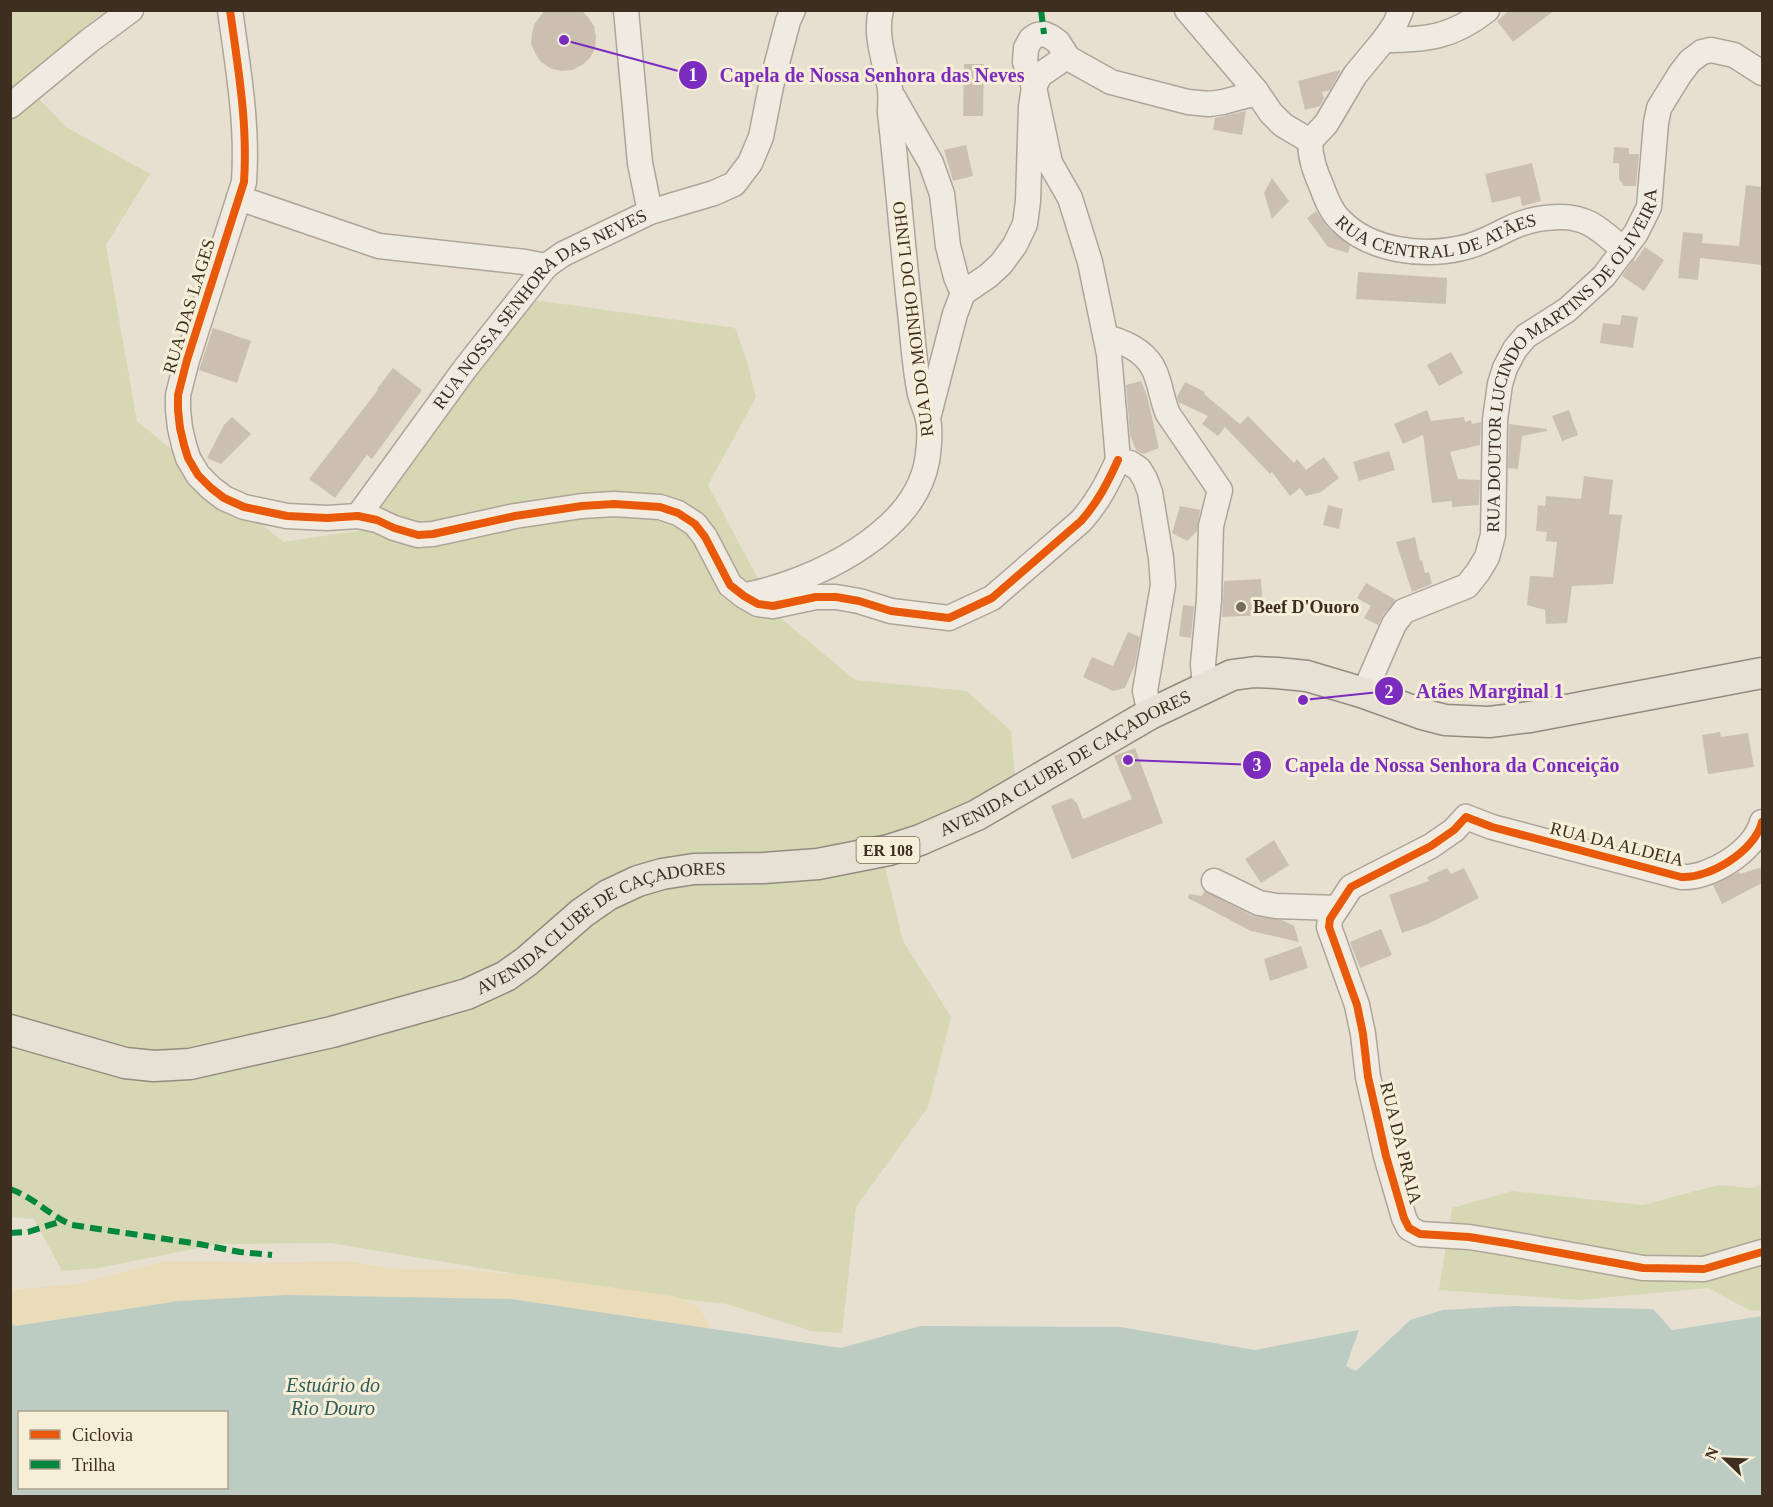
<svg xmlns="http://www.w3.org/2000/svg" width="1773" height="1507" font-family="Georgia,serif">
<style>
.green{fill:#d6d7b3}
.sand{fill:#eadcb9}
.water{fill:#bcccc2;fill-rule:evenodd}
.building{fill:#cbbfb2}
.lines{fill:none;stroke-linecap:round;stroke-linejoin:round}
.minor-casing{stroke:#ada599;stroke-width:27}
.major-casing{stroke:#928b80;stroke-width:33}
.minor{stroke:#efebe3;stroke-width:24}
.major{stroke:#e6e1d4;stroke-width:30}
.quiet{stroke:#00873e;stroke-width:6;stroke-dasharray:12 6;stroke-linecap:butt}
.cycleway-casing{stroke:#f7eed8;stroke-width:11}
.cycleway{stroke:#e8590c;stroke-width:8}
.poi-dot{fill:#786c5e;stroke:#f7eed8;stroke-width:2}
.labels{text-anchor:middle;stroke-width:6;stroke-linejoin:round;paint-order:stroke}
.shield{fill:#f7eed8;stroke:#756857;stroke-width:1.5}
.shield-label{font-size:16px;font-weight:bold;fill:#3d2e20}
.street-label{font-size:18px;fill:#3d2e20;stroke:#f7eed8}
.poi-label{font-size:18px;font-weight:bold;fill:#3d2e20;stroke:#f7eed8;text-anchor:start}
.water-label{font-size:20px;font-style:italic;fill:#2f5d5a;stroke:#f7eed8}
.leader{fill:none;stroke:#7b2cbf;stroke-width:2}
.callout-dot{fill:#7b2cbf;stroke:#f7eed8;stroke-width:2}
.mark-label{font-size:18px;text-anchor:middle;font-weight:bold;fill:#fff}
.callout-label{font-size:20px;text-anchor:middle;font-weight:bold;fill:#7b2cbf;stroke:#f7eed8;stroke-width:6;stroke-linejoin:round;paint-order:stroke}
</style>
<rect width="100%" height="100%" fill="#e7e0d1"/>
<g class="green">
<path d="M 10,11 L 111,11 L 31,91 L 66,127 L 150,174 L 106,245 L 137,421 L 283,542 L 364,530 L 442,406 L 527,299 L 735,328 L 747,361 L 756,397 L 708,485 L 778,616 L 855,680 L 967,691 L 1011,731 L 1015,778 L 1021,795 L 878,837 L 903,941 L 951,1017 L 928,1107 L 856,1207 L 842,1333 L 811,1331 L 727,1304 L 643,1295 L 331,1243 L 218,1244 L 99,1268 L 62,1271 L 34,1219 L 11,1217 Z"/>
<path d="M 1718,1185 L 1750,1188 L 1762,1185 L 1762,1311 L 1749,1310 L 1708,1288 L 1579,1300 L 1439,1290 L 1452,1208 L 1512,1191 L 1643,1205 Z"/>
</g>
<path class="sand" d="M 167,1261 L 280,1263 L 344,1261 L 400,1269 L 456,1269 L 533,1276 L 678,1297 L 698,1306 L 712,1329 L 511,1299 L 287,1295 L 179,1301 L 15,1326 L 11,1324 L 10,1290 L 78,1284 Z"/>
<path class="water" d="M 287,1295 L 511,1299 L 841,1348 L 920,1326 L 1120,1327 L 1255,1350 L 1359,1330 L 1346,1366 L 1356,1371 L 1410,1320 L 1443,1310 L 1513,1306 L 1653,1309 L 1672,1330 L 1762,1316 L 1762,1496 L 11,1496 L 11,1324 L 15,1326 L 179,1301 ZM 20,1412 L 226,1412 L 226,1488 L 20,1488 Z"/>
<g class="building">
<path d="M 545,10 L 581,10 L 588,17 L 594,26 L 596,37 L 595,48 L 590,58 L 582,65 L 572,70 L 561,71 L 550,68 L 541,62 L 535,53 L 531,43 L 532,33 L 535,23 Z"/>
<path d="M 1510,10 L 1555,10 L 1513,42 L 1497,21 Z"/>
<path d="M 964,64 L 984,64 L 983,116 L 963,116 Z"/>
<path d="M 1340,70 L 1340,72 L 1330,90 L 1322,92 L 1324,99 L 1320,106 L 1305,110 L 1298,81 Z"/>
<path d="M 1246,111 L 1242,135 L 1213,130 L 1215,118 Z"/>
<path d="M 966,145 L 973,176 L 953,181 L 944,150 Z"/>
<path d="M 1614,147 L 1629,148 L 1629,154 L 1639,154 L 1636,186 L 1624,186 L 1619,179 L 1619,163 L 1613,163 Z"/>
<path d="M 1532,163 L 1541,201 L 1522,206 L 1520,196 L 1492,203 L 1485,174 Z"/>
<path d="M 1272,178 L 1289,201 L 1272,219 L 1264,193 Z"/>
<path d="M 1746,185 L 1762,187 L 1762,265 L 1700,258 L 1698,280 L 1678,278 L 1683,232 L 1703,234 L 1702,243 L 1739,246 Z"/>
<path d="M 1316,211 L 1327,227 L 1350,246 L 1348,253 L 1328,247 L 1307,218 Z"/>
<path d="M 1645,247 L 1664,260 L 1644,291 L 1622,276 L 1633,260 L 1635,261 Z"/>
<path d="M 1358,272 L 1447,278 L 1446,304 L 1356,299 Z"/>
<path d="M 1622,315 L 1638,317 L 1633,348 L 1600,343 L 1603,323 L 1620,325 Z"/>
<path d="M 213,328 L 251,341 L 237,383 L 199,370 Z"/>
<path d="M 1451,352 L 1463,373 L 1439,386 L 1427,365 Z"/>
<path d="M 393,368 L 422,390 L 372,459 L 367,455 L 335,498 L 309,479 L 378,390 L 377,389 Z"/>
<path d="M 1141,381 L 1147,396 L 1159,448 L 1143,454 L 1136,450 L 1130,435 L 1126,385 Z"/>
<path d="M 1185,382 L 1205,392 L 1204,394 L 1240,424 L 1248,416 L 1294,463 L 1297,459 L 1306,470 L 1324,457 L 1339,478 L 1321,492 L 1306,496 L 1300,488 L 1290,496 L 1272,472 L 1270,474 L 1225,427 L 1218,436 L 1202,424 L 1208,416 L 1178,402 L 1177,397 Z"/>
<path d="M 1427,410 L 1431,421 L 1464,417 L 1465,422 L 1471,420 L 1472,424 L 1481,422 L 1480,445 L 1450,452 L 1458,479 L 1480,480 L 1479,505 L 1452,507 L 1452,501 L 1432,503 L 1423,435 L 1403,444 L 1394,424 Z"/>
<path d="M 1569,410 L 1578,435 L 1562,441 L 1552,416 Z"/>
<path d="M 232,417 L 251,434 L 221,464 L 207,458 L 224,425 Z"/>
<path d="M 1509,424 L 1547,429 L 1547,431 L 1522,436 L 1518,469 L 1508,468 Z"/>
<path d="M 1389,451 L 1395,470 L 1359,481 L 1353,462 Z"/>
<path d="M 1584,476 L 1613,480 L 1609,514 L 1622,515 L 1613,584 L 1572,586 L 1567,623 L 1546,624 L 1545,610 L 1527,605 L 1530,576 L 1553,577 L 1557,542 L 1546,541 L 1547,532 L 1536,531 L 1538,505 L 1545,506 L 1546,496 L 1581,499 Z"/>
<path d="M 1328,505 L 1343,509 L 1339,529 L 1323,525 Z"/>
<path d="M 1180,506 L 1200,510 L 1197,531 L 1187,541 L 1172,533 Z"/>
<path d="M 1415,537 L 1420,561 L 1422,560 L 1425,573 L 1429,572 L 1432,584 L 1412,592 L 1396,542 Z"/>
<path d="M 1261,579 L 1263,615 L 1222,617 L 1224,581 Z"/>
<path d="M 1366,583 L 1396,600 L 1383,615 L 1378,625 L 1364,618 L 1371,606 L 1357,598 Z"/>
<path d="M 1183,605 L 1194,606 L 1191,638 L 1179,636 Z"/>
<path d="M 1128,632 L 1140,637 L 1135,665 L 1125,688 L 1113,691 L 1083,677 L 1092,657 L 1113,666 Z"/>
<path d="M 1720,732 L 1721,737 L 1748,733 L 1754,767 L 1708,774 L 1702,735 Z"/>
<path d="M 1135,748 L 1163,823 L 1072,859 L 1051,806 L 1071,798 L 1077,803 L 1083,819 L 1132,799 L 1114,756 Z"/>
<path d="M 1274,840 L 1289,865 L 1261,883 L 1245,859 Z"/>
<path d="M 1762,867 L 1762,883 L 1722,904 L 1713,885 L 1739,872 L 1740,874 Z"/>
<path d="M 1447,868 L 1451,874 L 1464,868 L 1479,898 L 1428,924 L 1402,933 L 1389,895 L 1429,881 L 1427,877 Z"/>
<path d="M 1205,891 L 1253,916 L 1282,920 L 1294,926 L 1299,942 L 1251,931 L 1188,898 L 1189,894 L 1201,896 Z"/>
<path d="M 1381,929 L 1392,955 L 1360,968 L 1350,942 Z"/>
<path d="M 1301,946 L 1308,968 L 1270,981 L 1264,959 Z"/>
</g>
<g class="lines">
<defs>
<g id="minor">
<path d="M 230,10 C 238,68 248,124 244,182 L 187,360 L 178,395 L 178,410 L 180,428 L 184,445 L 188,458 L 198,475 L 211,488 L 224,498 L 244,507 L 287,516 L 327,518 L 358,516 L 377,520 L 394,528 L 418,535 L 433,534 L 515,516 L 582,506 L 614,504 L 660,507 L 678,513 L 695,524 L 705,537 L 730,585 L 744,596 L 758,604 L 773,606 L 816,597 L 836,597 L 859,601 L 891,611 L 949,618 L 992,598 L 1081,521 C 1098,502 1108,482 1118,460"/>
<path d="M 626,10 L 640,163 L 650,212"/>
<path d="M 1187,10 L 1256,91 L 1271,113 L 1283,125 L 1310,141"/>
<path id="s1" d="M 1401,10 L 1395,24 L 1384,40 L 1355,75 L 1326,124 L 1310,141 C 1310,158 1315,171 1321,185 C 1326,198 1331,212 1341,221 C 1370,251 1423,257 1462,248 C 1482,244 1498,233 1517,225 C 1530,220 1547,217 1561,217 C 1591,217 1603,233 1624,250"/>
<path d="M 1384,40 C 1427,40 1453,37 1487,10"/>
<path d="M 893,97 L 931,163 L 942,194 L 948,246 L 956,277 L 963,293"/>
<path d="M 10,106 L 89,41 L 131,10"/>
<path d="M 239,198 L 379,246 L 525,262 L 546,266"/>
<path d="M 1106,337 C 1125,342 1147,352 1155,372 C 1161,386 1162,401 1168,414 L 1220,490 L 1211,526 L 1209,600 L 1203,664 L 1205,687"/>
<path d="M 928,418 L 955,314 L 963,293 L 988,276 L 1001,264 L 1015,245 L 1025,224 L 1028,201 L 1031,107 L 1034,87 L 1040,75 L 1062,60 L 1068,58"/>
<path d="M 1118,460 L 1109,354 L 1090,262 L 1070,198 L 1050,163 L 1034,87 L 1025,62 L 1026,48 L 1031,39 L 1037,35 L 1044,34 L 1051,37 L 1058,42 L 1068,58 L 1111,82 L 1188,102 L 1209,104 L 1223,102 L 1249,95 L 1256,91"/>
<path d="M 1118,460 L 1130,463 L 1139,469 L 1145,479 L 1150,492 L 1161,558 L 1163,585 L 1145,691 L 1150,714"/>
<path id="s2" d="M 358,516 L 464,370 L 546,266 L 563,254 L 650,212 L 714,193 L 734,184 L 750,163 L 761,137 L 771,86 L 788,21 L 793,10"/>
<path d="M 746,595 C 812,582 914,534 927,461 C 929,448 931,428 927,415 C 925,407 920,398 919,389 C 915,367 913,344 911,321 C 903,252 898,182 890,113 C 890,105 891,97 890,89 C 886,64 874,36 881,10"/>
<path id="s3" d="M 1364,693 L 1394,624 L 1404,611 L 1467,586 L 1478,572 L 1487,557 L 1493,535 L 1495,420 L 1500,384 L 1505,368 L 1515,349 L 1526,336 L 1567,310 L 1604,276 L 1636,233 L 1649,207 L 1656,123 L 1659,108 L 1680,74 L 1690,61 L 1702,52 L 1711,50 L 1734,55 L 1762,73"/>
<path d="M 1762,822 C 1755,851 1709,879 1681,877 L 1492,827 L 1466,817 L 1454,830 L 1431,846 L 1351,887 L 1330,919 L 1329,927 L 1357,1005 L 1363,1034 L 1368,1077 L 1386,1156 L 1404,1218 L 1409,1228 L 1420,1234 L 1469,1237 L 1506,1243 L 1643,1268 L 1704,1269 L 1762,1252"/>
<path d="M 1214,881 L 1259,903 L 1276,906 L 1337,908"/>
</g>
<g id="major">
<path id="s4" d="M 10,1030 L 125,1063 L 154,1066 L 190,1064 L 332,1032 L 432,1004 L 467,994 L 506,976 L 527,961 L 582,913 L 608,895 L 638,881 L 662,874 L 694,869 L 764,868 L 818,864 L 889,850 L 920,840 L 977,815 L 1150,714 L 1232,675 L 1255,672 L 1277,673 L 1307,676 L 1364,693 L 1422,714 L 1445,720 L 1489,722 L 1530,717 L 1762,673"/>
</g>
</defs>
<use href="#minor" class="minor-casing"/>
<use href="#major" class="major-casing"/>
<use href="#minor" class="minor"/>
<use href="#major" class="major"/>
<g class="quiet">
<path d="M 1041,10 L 1044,34"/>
<path d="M 10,1189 C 35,1198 50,1216 72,1225 L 199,1244 L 240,1252 L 272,1255"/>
<path d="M 10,1233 L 28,1232 L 62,1221"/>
</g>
<defs>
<g id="cycleway">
<path d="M 230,10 C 238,68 248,124 244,182 L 187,360 L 178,395 L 178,410 L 180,428 L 184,445 L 188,458 L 198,475 L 211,488 L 224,498 L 244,507 L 287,516 L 327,518 L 358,516 L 377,520 L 394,528 L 418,535 L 433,534 L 515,516 L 582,506 L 614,504 L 660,507 L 678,513 L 695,524 L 705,537 L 730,585 L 744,596 L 758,604 L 773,606 L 816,597 L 836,597 L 859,601 L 891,611 L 949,618 L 992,598 L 1081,521 C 1098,502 1108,482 1118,460"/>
<path d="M 1762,822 C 1755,851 1709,879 1681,877 L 1492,827 L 1466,817 L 1454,830 L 1431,846 L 1351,887 L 1330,919 L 1329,927 L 1357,1005 L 1363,1034 L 1368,1077 L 1386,1156 L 1404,1218 L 1409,1228 L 1420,1234 L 1469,1237 L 1506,1243 L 1643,1268 L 1704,1269 L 1762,1252"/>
</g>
</defs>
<use href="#cycleway" class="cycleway-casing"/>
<use href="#cycleway" class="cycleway"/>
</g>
<circle class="poi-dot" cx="1241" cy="607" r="6"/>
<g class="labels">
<rect class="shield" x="856.5" y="837" width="63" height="26" rx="4.5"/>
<g class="shield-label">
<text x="888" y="856">ER 108</text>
</g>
<g class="street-label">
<text dy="6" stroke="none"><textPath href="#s1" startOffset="350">RUA CENTRAL DE ATÃES</textPath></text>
<text transform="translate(189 306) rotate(-73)" y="6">RUA DAS LAGES</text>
<text dy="6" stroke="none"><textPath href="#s2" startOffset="280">RUA NOSSA SENHORA DAS NEVES</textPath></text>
<text transform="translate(913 319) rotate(-97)" y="6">RUA DO MOINHO DO LINHO</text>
<text dy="6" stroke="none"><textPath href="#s3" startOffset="422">RUA DOUTOR LUCINDO MARTINS DE OLIVEIRA</textPath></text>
<text dy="6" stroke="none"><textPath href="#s4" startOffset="1128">AVENIDA CLUBE DE CAÇADORES</textPath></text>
<text transform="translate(1617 844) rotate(14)" y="6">RUA DA ALDEIA</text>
<text dy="6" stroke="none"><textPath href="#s4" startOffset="624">AVENIDA CLUBE DE CAÇADORES</textPath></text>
<text transform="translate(1401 1143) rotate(76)" y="6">RUA DA PRAIA</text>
</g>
<g class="poi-label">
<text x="1253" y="613">Beef D'Ouoro</text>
</g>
<g class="water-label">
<text x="333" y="1392">Estuário do<tspan x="333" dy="23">Rio Douro</tspan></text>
</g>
</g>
<path class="leader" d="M564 40L693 75M1303 700L1389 691M1128 760L1257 765"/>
<g class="callout-dot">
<circle cx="564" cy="40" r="6"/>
<circle cx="1303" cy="700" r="6"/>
<circle cx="1128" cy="760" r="6"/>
<circle cx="693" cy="75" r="15"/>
<circle cx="1389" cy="691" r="15"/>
<circle cx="1257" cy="765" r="15"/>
</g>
<g class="mark-label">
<text x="693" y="81">1</text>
<text x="1389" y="698">2</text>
<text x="1257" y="771">3</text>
</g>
<g class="callout-label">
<text x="872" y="82">Capela de Nossa Senhora das Neves</text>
<text x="1490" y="698">Atães Marginal 1</text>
<text x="1452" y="772">Capela de Nossa Senhora da Conceição</text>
</g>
<rect width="1773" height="1507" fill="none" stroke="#3d2e20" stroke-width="24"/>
<rect x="18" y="1411" width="210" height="78" fill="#f7eed8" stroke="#ada18e" stroke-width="1.5"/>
<rect x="30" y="1430" width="30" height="9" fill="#e8590c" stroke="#ada18e" stroke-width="1.5"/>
<text x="72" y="1441" font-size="18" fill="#3d2e20">Ciclovia</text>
<rect x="30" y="1460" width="30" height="9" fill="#00873e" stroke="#ada18e" stroke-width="1.5"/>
<text x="72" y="1471" font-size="18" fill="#3d2e20">Trilha</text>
<g transform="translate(1725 1459) rotate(293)" stroke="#f7eed8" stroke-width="4.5" paint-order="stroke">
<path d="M0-4.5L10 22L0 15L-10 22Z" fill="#3d2e20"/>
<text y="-9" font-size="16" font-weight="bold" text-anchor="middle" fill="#3d2e20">N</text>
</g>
</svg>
